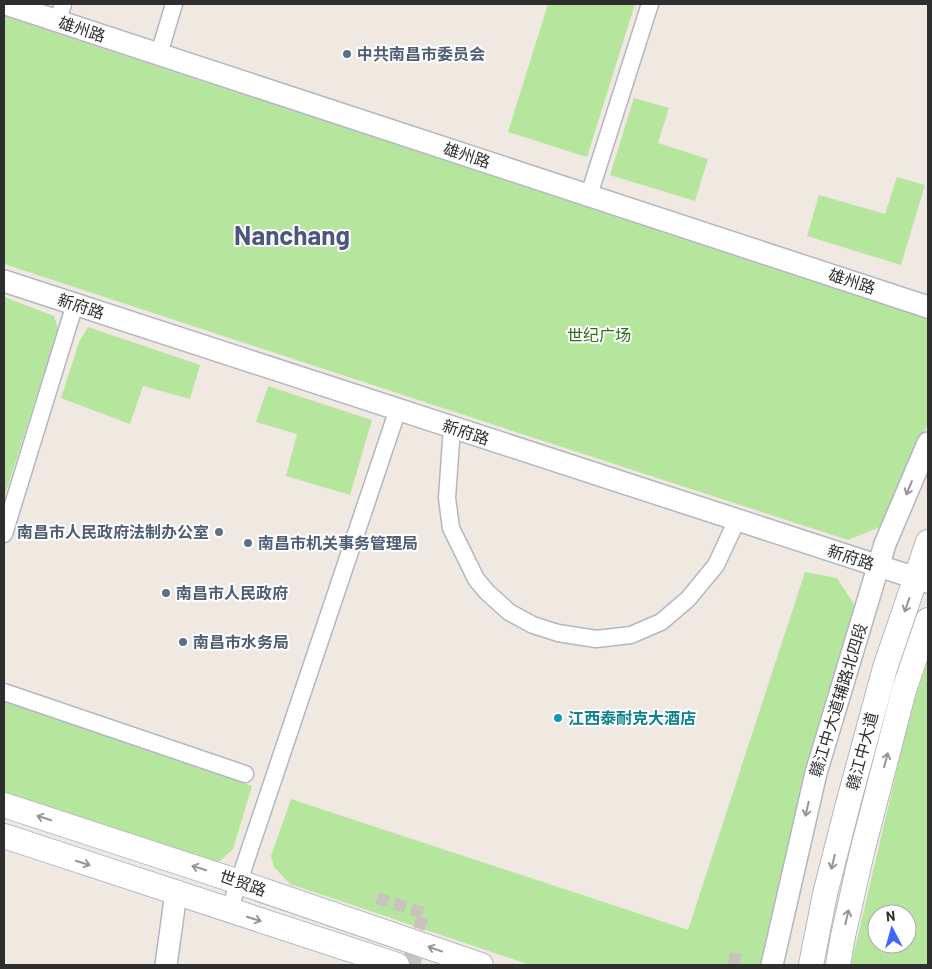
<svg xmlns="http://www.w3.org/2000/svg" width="932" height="969" font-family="Barlow,'Noto Sans SC',sans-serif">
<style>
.green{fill:#b6e59e;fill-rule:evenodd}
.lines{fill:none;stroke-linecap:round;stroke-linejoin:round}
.pedestrian-tunnel{stroke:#c8c4bd;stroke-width:12;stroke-dasharray:12 6;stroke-linecap:butt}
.minor-casing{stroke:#b4b7c1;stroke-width:19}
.tertiary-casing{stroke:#b4b7c1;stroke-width:24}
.secondary-casing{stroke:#b4b7c1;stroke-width:26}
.minor{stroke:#fff;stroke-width:16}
.tertiary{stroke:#fff;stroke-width:21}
.secondary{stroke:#fff;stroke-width:24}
.oneway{stroke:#969696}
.service-dot{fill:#5c6f8a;stroke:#fff;stroke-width:2}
.culture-dot{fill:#0f9aa8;stroke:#fff;stroke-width:2}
.labels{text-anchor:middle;stroke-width:4;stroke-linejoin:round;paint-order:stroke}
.street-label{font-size:16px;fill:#2e2e2e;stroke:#fff}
.service-label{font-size:16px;font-weight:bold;fill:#4e5e75;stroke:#fff;text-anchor:start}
.park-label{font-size:16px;fill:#2c6e1b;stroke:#fff}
.culture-label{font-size:16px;font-weight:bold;fill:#0d838f;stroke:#fff;text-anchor:start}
.town-label{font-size:26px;font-weight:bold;fill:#4d5680;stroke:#fff}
</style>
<rect width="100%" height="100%" fill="#efe9e1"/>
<g class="green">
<path d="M 548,4 L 635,4 L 587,157 L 508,132 Z"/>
<path d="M 4,16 L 928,319 L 928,423 L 885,525 L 848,540 L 525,435 L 4,264 Z"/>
<path d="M 634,98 L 669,108 L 658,143 L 708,159 L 695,201 L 610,175 Z"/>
<path d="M 897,177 L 925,185 L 901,265 L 807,236 L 819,195 L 885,214 Z"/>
<path d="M 4,297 L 54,316 L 58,329 L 4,498 Z"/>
<path d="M 88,327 L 200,365 L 190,399 L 143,386 L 130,424 L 61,398 L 79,342 Z"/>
<path d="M 268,386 L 372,420 L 350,495 L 286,476 L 297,434 L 256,422 Z"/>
<path d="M 805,572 L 837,578 L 857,609 L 822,711 L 762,965 L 530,965 L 290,884 L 274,867 L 271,856 L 291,799 L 688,930 Z"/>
<path d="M 928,660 L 928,965 L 851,965 L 910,714 ZM 877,914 L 907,914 L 907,944 L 877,944 Z"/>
<path d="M 4,700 L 201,767 L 252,786 L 233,849 L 220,861 L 207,863 L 4,798 Z"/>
</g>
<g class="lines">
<g class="pedestrian-tunnel">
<path d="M 377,898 L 424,913 L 407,965"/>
<path d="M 409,961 L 422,965"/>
<path d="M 734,965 L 736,949"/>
</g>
<defs>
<g id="minor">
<path d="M 58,21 L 63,4"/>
<path d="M 159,54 L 174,4"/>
<path d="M 589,195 L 650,4"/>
<path d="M 452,427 L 447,498 L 451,528 L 476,579 L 487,592 L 509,612 L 533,625 L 558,633 L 596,639 L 631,635 L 661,622 L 688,599 L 716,565 L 737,520"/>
<path d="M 4,534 L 75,304"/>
<path d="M 4,692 L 245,774"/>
<path d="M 229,911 L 398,409"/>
</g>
<g id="tertiary">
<path d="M 6,4 L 928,307"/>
<path d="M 4,281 L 928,582"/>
<path d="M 166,965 L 176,893"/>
<path d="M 772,965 L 816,773 L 885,544 L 928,443"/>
</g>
<g id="secondary">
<path d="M 4,805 L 239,882 L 481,965"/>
<path d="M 4,836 L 397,965"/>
<path d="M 811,965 L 825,894 L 848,804 L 885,668 L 928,542"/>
<path d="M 838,965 L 843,936 L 862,852 L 904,690 L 928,620"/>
</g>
</defs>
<use href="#minor" class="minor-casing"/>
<use href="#tertiary" class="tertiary-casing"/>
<use href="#secondary" class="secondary-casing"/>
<use href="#minor" class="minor"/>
<use href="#tertiary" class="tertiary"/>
<use href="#secondary" class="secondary"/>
</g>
<defs><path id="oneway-shaft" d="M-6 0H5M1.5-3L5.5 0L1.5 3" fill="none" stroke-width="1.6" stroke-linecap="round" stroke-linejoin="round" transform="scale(1.25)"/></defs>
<g class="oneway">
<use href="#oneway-shaft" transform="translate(909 488) rotate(113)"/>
<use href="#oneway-shaft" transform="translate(907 605) rotate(109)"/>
<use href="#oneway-shaft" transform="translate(886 760) rotate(-75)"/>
<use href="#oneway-shaft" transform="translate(807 809) rotate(103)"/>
<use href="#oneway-shaft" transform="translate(44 818) rotate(-162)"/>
<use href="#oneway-shaft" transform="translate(833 862) rotate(104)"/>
<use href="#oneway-shaft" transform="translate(83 863) rotate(18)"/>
<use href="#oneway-shaft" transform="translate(199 868) rotate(-162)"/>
<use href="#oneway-shaft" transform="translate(847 917) rotate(-77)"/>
<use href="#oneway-shaft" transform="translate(254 919) rotate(18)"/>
<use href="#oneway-shaft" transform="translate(435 949) rotate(-161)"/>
</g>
<g class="service-dot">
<circle cx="347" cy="54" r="5"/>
<circle cx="219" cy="532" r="5"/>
<circle cx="248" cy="543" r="5"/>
<circle cx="166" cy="593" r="5"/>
<circle cx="183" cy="642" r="5"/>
</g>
<circle class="culture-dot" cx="558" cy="718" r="5"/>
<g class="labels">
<g class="street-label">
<text transform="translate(82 29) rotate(18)" y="6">雄州路</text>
<text transform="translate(467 155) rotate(18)" y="6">雄州路</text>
<text transform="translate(852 281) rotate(18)" y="6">雄州路</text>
<text transform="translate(81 306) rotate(18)" y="6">新府路</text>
<text transform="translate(466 432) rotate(18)" y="6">新府路</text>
<text transform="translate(851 557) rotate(18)" y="6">新府路</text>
<text transform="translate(838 700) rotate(-73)" y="6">赣江中大道辅路北四段</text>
<text transform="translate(862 751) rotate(-75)" y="6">赣江中大道</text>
<text transform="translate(243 883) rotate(19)" y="6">世贸路</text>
</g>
<g class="service-label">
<text x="357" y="60">中共南昌市委员会</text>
<text x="209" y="538" text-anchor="end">南昌市人民政府法制办公室</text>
<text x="258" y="549">南昌市机关事务管理局</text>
<text x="176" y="599">南昌市人民政府</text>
<text x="193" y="648">南昌市水务局</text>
</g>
<g class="park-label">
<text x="599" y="341">世纪广场</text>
</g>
<g class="culture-label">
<text x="568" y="724">江西泰耐克大酒店</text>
</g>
<g class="town-label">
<text x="292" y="245">Nanchang</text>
</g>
</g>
<rect width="932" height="969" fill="none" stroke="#2e2e2e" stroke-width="10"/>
<g transform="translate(892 929) rotate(354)"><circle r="24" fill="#ffffff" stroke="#ababab"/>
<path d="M0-4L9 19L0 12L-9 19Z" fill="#4264fb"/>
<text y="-8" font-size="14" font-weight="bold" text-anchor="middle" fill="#2e2e2e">N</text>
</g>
</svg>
